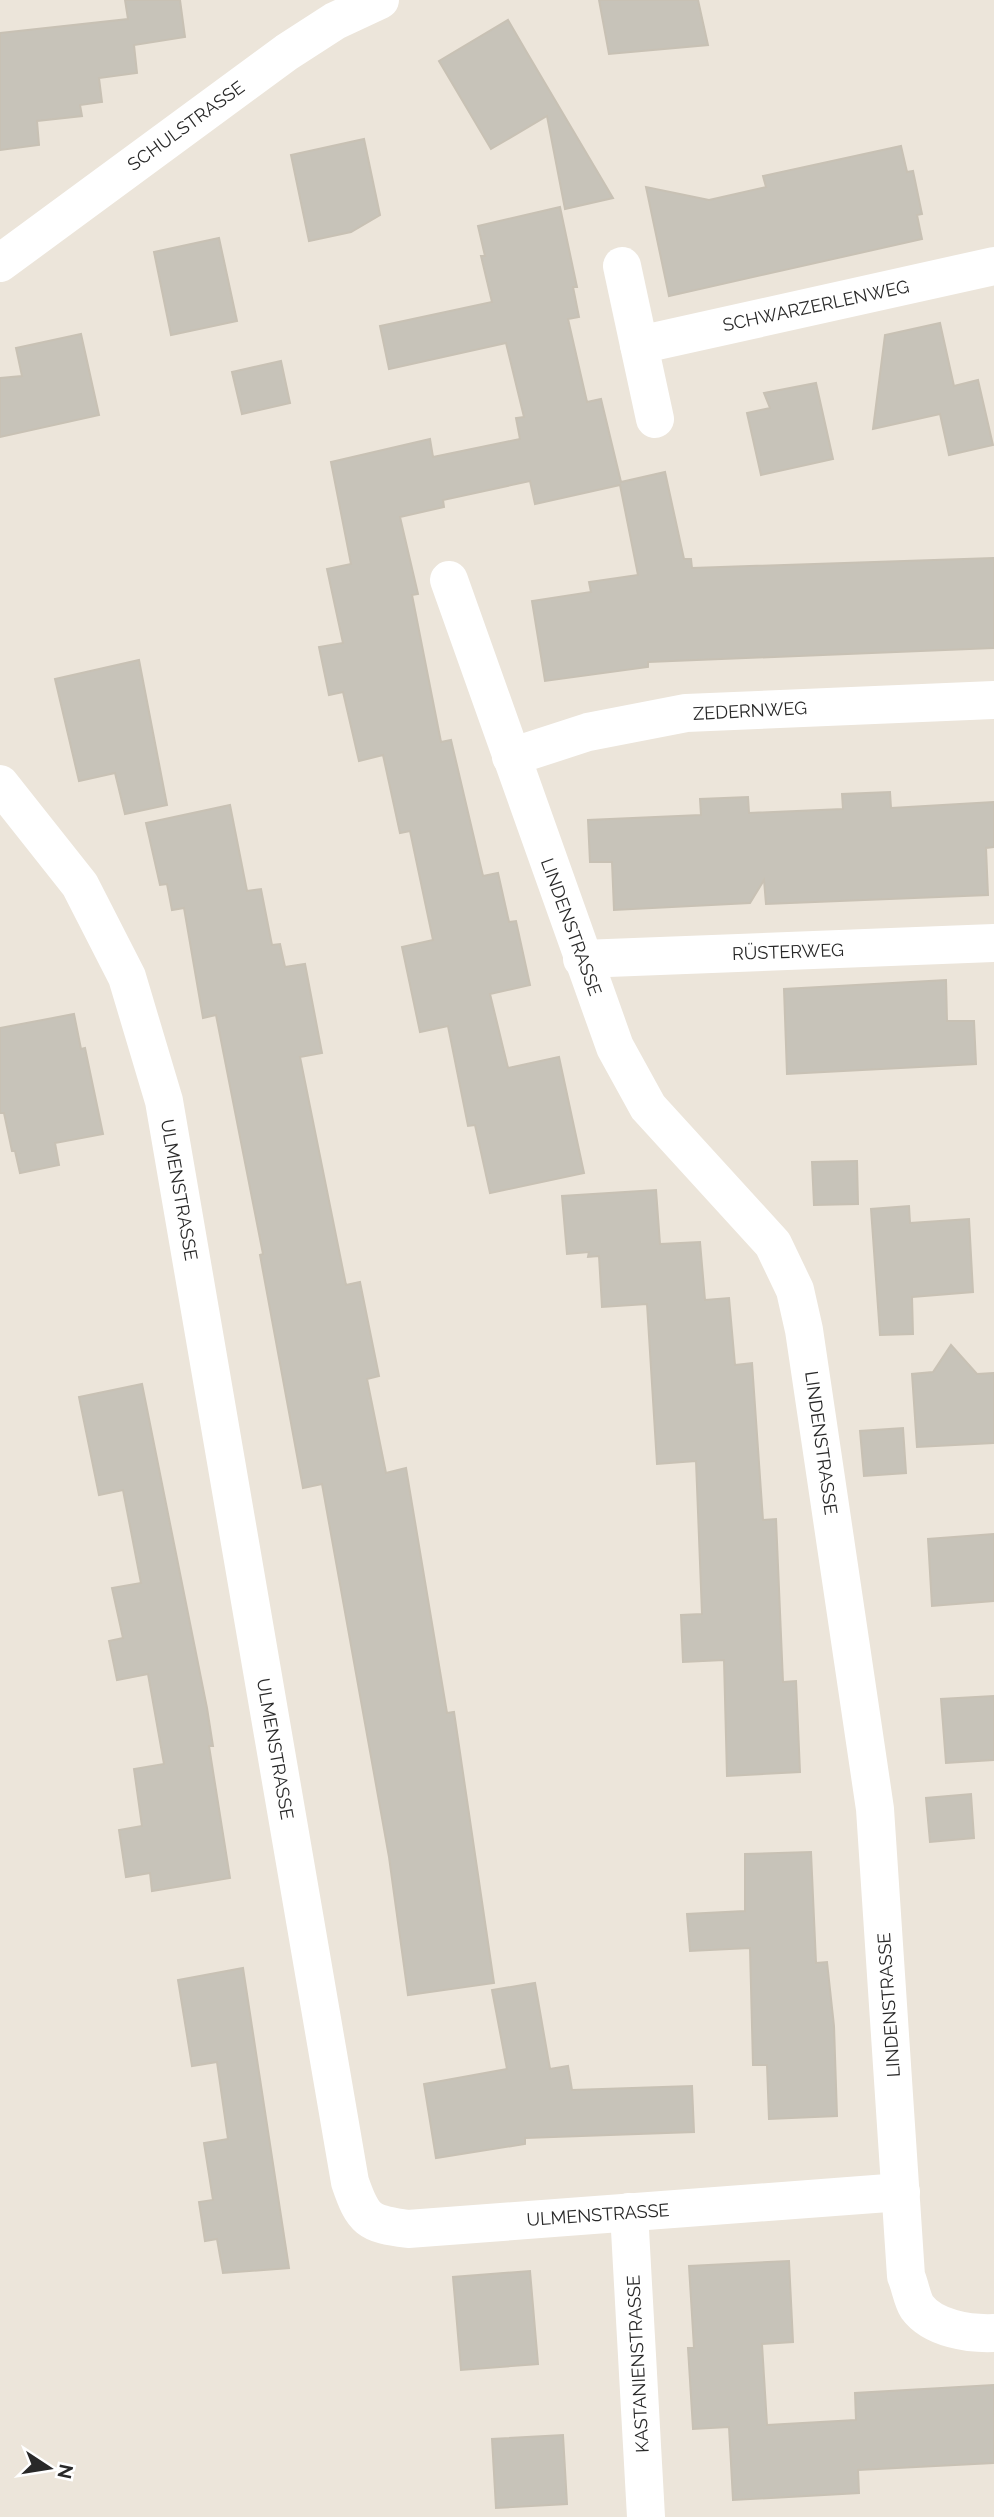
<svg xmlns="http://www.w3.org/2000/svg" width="994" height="2517" font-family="Raleway,sans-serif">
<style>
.building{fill:#c7c3b9;stroke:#c8c1b4;stroke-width:2}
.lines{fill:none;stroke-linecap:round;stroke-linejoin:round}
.street{stroke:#fff;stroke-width:38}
.labels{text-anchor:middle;stroke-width:5;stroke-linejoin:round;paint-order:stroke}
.street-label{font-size:18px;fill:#292929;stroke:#fff}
</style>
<rect width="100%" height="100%" fill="#ece5da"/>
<g class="building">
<path d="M 125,0 L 180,0 L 185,37 L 134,45 L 137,73 L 99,78 L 102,102 L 80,105 L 82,116 L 37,121 L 39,145 L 0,150 L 0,33 L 128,19 Z"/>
<path d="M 599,0 L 698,0 L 708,45 L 609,54 Z"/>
<path d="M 508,20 L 526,51 L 613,198 L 565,209 L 547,116 L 491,149 L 439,61 Z"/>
<path d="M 364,139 L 380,215 L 351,232 L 309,241 L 291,155 Z"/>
<path d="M 901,146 L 907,172 L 913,171 L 922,214 L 917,215 L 922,239 L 669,296 L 646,187 L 709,200 L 766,187 L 763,176 Z"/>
<path d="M 560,207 L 577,287 L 573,287 L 579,317 L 568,319 L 587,402 L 601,399 L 621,482 L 665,472 L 684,559 L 691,559 L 692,568 L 994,558 L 994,648 L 648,662 L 648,667 L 545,681 L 532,601 L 591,592 L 589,582 L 638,575 L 620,485 L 535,504 L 530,481 L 443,500 L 444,507 L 400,517 L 418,594 L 412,595 L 441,742 L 451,740 L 483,876 L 498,873 L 509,922 L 516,921 L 530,985 L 490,994 L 508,1068 L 559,1057 L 584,1173 L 490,1193 L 475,1125 L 468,1126 L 448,1026 L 420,1032 L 402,947 L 433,940 L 410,831 L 400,833 L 383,755 L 359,761 L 343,692 L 329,695 L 319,647 L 343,643 L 327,569 L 351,564 L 331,462 L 430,439 L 433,457 L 520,439 L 516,418 L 524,417 L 506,343 L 389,369 L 380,326 L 492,302 L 481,256 L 485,256 L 478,226 Z"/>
<path d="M 219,238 L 237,321 L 171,335 L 154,252 Z"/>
<path d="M 940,323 L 954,386 L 978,380 L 993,445 L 949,455 L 940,414 L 873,429 L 885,335 Z"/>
<path d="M 81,334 L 99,415 L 0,437 L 0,378 L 22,376 L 16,348 Z"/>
<path d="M 281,361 L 290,403 L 242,414 L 232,372 Z"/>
<path d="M 816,383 L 833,459 L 761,475 L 747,413 L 770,408 L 764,393 Z"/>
<path d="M 139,660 L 167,805 L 125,814 L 115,773 L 79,781 L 55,679 Z"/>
<path d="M 890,792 L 891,808 L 994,802 L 994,847 L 986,848 L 988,895 L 766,904 L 764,880 L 750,903 L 614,910 L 612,862 L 590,862 L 588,820 L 701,815 L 700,799 L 748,797 L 749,813 L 843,809 L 842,794 Z"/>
<path d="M 230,805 L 247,891 L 261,889 L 272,945 L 280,944 L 285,967 L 305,964 L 322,1053 L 300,1057 L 346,1285 L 360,1282 L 379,1376 L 367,1379 L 386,1473 L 406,1468 L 447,1713 L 454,1712 L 494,1983 L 408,1995 L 389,1857 L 322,1484 L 303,1488 L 260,1255 L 263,1254 L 216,1015 L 203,1018 L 184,908 L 172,910 L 167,884 L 160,885 L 146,823 Z"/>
<path d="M 946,980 L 947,1021 L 974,1021 L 976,1064 L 787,1074 L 784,989 Z"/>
<path d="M 74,1014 L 81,1049 L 85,1048 L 103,1134 L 55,1143 L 59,1165 L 20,1173 L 15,1151 L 12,1151 L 4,1113 L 0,1113 L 0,1028 Z"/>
<path d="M 857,1161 L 858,1204 L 814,1205 L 812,1162 Z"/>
<path d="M 656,1190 L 660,1244 L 700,1242 L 705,1300 L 729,1298 L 735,1365 L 752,1363 L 763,1520 L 776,1519 L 783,1682 L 796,1681 L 800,1772 L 727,1776 L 724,1660 L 683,1662 L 681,1615 L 702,1614 L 696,1461 L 657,1464 L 647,1304 L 602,1307 L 599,1256 L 588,1257 L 589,1252 L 567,1254 L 562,1196 Z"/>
<path d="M 909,1206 L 910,1223 L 969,1219 L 973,1292 L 912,1297 L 913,1334 L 880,1335 L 871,1209 Z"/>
<path d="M 951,1345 L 977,1374 L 994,1373 L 994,1443 L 917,1447 L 912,1374 L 933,1372 Z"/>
<path d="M 142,1384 L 207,1708 L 213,1746 L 209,1746 L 230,1878 L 152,1891 L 150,1873 L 126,1877 L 119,1830 L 142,1826 L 134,1769 L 164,1764 L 148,1674 L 117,1680 L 109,1641 L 123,1638 L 112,1588 L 141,1583 L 123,1490 L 99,1495 L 79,1397 Z"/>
<path d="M 903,1428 L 906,1473 L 864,1476 L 860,1431 Z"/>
<path d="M 994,1534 L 994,1601 L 932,1606 L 928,1539 Z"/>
<path d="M 994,1696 L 994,1760 L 946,1763 L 941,1699 Z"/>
<path d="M 971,1794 L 974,1838 L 930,1842 L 926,1798 Z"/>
<path d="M 811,1852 L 816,1963 L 827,1962 L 834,2026 L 837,2116 L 769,2119 L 767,2065 L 753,2065 L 750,1948 L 690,1951 L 687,1914 L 745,1911 L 745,1854 Z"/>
<path d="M 243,1968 L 289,2268 L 223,2273 L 217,2239 L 205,2241 L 199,2202 L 213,2200 L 204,2143 L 228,2139 L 217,2062 L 192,2066 L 178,1980 Z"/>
<path d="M 535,1983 L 550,2069 L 568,2066 L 572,2090 L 692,2086 L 694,2132 L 525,2138 L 525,2144 L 436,2158 L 424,2084 L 507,2069 L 492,1990 Z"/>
<path d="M 789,2261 L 793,2342 L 762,2344 L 767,2425 L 856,2420 L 855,2393 L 994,2385 L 994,2463 L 858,2470 L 859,2493 L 733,2500 L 729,2427 L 693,2429 L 688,2348 L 694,2348 L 689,2266 Z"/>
<path d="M 530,2271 L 538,2364 L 461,2370 L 453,2277 Z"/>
<path d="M 563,2435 L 567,2504 L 496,2508 L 492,2439 Z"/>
</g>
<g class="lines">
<g class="street">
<path d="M 0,263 L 287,52 L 335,21 L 380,0"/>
<path d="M 622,266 L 639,345"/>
<path d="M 655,419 L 639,345 L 994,266"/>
<path d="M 449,580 L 615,1047 L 648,1107 L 773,1244 L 795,1290 L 804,1330 L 875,1809 L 906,2276 C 910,2285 912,2299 917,2307 C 933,2329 970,2334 994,2333"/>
<path d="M 511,757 L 588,732 L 686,713 L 994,700"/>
<path d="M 0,784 L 80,885 L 127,977 L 164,1101 L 350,2182 C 363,2220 368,2224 408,2229 L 901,2192"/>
<path d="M 582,959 L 994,943"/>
<path d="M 629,2212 L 646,2517"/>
</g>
</g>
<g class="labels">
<g class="street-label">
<text transform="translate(186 126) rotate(-36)" y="6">SCHULSTRASSE</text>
<text transform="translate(816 306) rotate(-12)" y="6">SCHWARZERLENWEG</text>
<text transform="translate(750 711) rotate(-3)" y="6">ZEDERNWEG</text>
<text transform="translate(571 927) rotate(70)" y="6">LINDENSTRASSE</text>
<text transform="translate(788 952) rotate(-2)" y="6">RÜSTERWEG</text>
<text transform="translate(179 1190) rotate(80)" y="6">ULMENSTRASSE</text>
<text transform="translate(821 1443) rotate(82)" y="6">LINDENSTRASSE</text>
<text transform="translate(275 1749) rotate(80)" y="6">ULMENSTRASSE</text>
<text transform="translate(889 2005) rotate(-94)" y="6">LINDENSTRASSE</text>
<text transform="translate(598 2215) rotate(-4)" y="6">ULMENSTRASSE</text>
<text transform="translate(638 2364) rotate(-93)" y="6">KASTANIENSTRASSE</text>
</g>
</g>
<g transform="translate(49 2468) rotate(102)" stroke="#ffffff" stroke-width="5" paint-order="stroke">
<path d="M0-5L12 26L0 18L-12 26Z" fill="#292929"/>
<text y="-10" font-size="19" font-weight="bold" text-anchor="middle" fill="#292929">N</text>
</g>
</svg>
